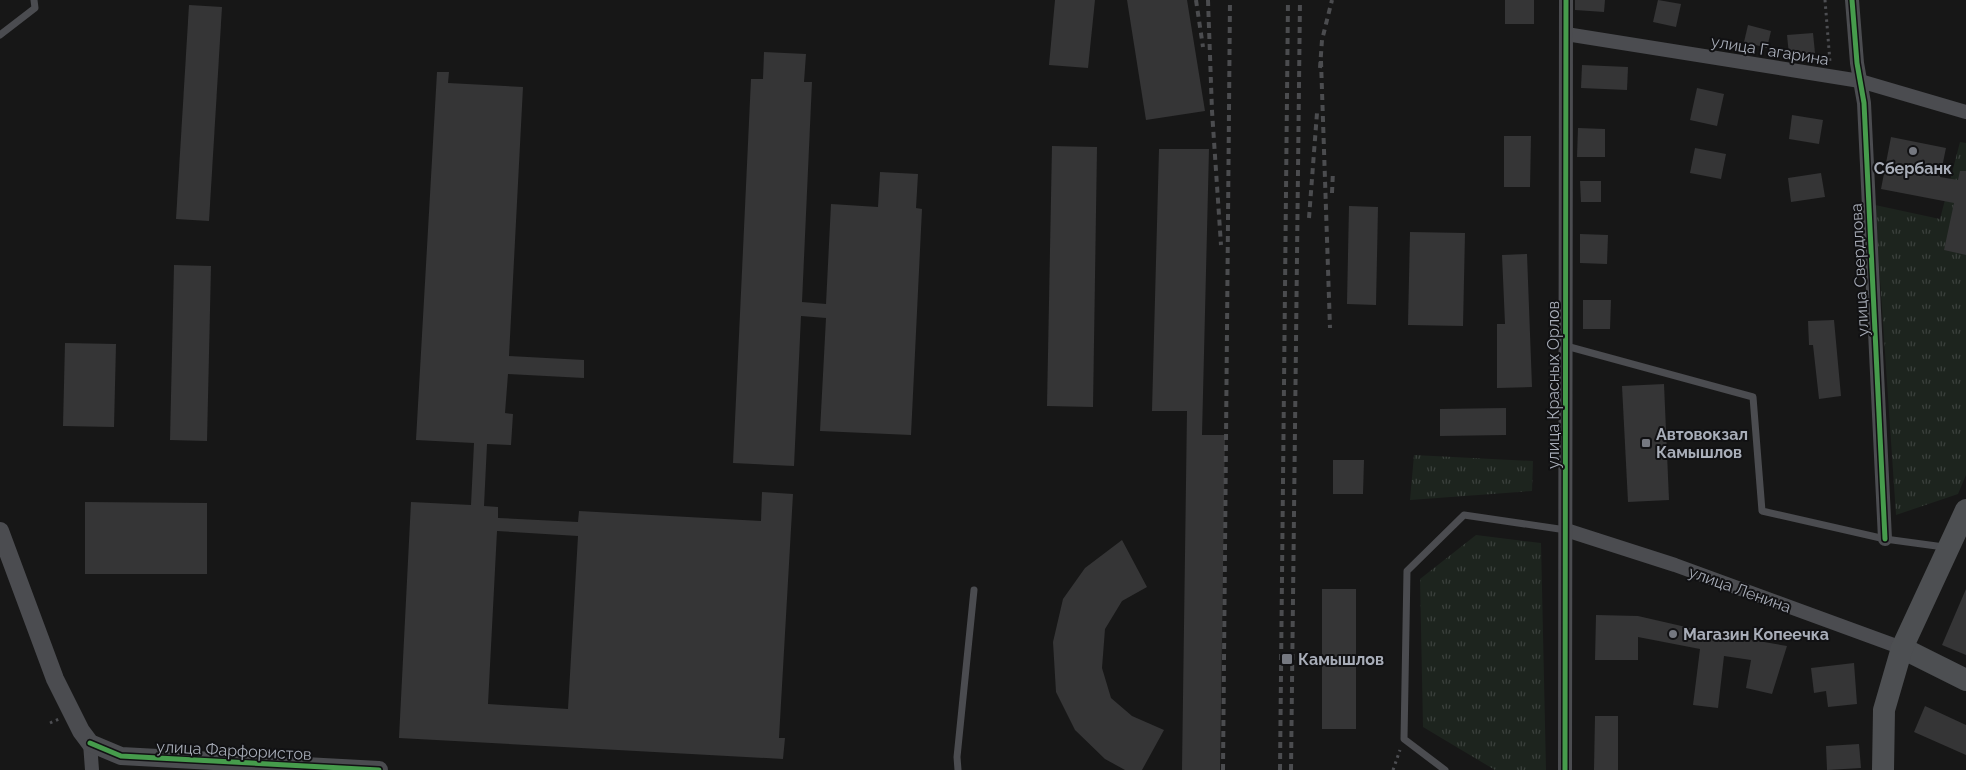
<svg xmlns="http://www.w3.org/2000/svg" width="1966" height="770" font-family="Raleway,sans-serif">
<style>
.park{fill:url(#park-tufts)}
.building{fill:#353536;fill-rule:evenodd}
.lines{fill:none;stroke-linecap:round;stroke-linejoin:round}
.path{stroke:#4d4e52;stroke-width:3;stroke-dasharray:2.5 4;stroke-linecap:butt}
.service{stroke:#4b4c50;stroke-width:7}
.minor{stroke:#4b4c50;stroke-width:14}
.tertiary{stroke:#4b4c50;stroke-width:18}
.primary{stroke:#4d4f52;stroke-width:22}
.rail{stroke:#4b4c4f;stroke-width:4;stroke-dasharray:6 5;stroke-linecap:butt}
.cycleway-casing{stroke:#111113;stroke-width:8}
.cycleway{stroke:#469c4c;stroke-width:5}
.poi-dot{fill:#757880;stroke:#111113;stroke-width:2}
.labels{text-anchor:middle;stroke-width:4;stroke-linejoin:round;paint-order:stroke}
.street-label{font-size:16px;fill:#a8adb8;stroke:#111113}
.poi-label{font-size:16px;font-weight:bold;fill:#a8adb8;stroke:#111113;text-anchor:start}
</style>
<defs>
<pattern id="park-tufts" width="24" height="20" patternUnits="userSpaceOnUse" patternTransform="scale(1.25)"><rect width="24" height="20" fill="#1d241e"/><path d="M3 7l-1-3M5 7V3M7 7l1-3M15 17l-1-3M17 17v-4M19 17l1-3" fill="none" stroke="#3b413d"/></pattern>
</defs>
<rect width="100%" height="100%" fill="#171717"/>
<g class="park">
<path d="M 1960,142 L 1966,143 L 1966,475 L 1958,494 L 1896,515 L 1875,205 L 1940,219 Z"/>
<path d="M 1414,455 L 1533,461 L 1532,491 L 1410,500 Z"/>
<path d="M 1476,535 L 1541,543 L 1546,770 L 1495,770 L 1423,727 L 1420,579 Z"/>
</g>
<g class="building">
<path d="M 1055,0 L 1095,0 L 1088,68 L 1049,65 Z"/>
<path d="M 1127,0 L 1187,0 L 1205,111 L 1146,120 Z"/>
<rect x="1505" y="0" width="29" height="24"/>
<path d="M 1575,0 L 1605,0 L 1604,12 L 1575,10 Z"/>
<path d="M 1658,0 L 1681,4 L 1676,27 L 1653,22 Z"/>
<path d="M 189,5 L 222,7 L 209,221 L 176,219 Z"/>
<path d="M 1748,25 L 1771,31 L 1767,48 L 1744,42 Z"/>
<path d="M 1813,33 L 1815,53 L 1789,55 L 1787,35 Z"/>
<path d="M 764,52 L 806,54 L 804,82 L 812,82 L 802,302 L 826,304 L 831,204 L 878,207 L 880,172 L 918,174 L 916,208 L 922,209 L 911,435 L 820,431 L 826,318 L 801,316 L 794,466 L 733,463 L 751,79 L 763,79 Z"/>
<path d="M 1582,65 L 1628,67 L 1627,90 L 1581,88 Z"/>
<path d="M 437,72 L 449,72 L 448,83 L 523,87 L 509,356 L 584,360 L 584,378 L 508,374 L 505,413 L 513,414 L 511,445 L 487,444 L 484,506 L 498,507 L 498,518 L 578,522 L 579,511 L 761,521 L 762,492 L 793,494 L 779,738 L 785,738 L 783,759 L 399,738 L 411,502 L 471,505 L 474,443 L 416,440 ZM 497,531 L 578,536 L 568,709 L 488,704 Z"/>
<path d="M 1697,88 L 1724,94 L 1717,126 L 1690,120 Z"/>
<path d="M 1792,115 L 1823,120 L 1819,144 L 1789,139 Z"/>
<path d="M 1578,128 L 1605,129 L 1605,157 L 1577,157 Z"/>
<path d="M 1504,136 L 1531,136 L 1530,187 L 1504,187 Z"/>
<path d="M 1891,137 L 1946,148 L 1940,177 L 1958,180 L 1960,171 L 1966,171 L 1966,255 L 1944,250 L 1954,203 L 1881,189 Z"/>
<path d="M 1052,146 L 1097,147 L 1093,407 L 1047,406 Z"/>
<path d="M 1695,148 L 1726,154 L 1721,179 L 1690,173 Z"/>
<path d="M 1159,149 L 1209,149 L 1202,435 L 1225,435 L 1220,770 L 1182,770 L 1187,411 L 1152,411 Z"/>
<path d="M 1821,173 L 1825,197 L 1791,202 L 1788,178 Z"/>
<path d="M 1580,181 L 1601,181 L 1601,202 L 1581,202 Z"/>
<path d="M 1349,206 L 1378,207 L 1376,305 L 1347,304 Z"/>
<path d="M 1410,232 L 1465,233 L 1463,326 L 1408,325 Z"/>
<path d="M 1580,234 L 1608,235 L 1607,264 L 1580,263 Z"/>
<path d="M 1527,254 L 1532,387 L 1497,388 L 1497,324 L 1505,324 L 1502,255 Z"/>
<path d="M 174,265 L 211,266 L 207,441 L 170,440 Z"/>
<path d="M 1583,300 L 1611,300 L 1610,329 L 1583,329 Z"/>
<path d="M 1834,320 L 1841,396 L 1819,399 L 1813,345 L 1809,345 L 1808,321 Z"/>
<path d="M 65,343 L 116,344 L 114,427 L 63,426 Z"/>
<path d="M 1664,384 L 1669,500 L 1628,502 L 1622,386 Z"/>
<path d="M 1506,408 L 1506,435 L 1440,436 L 1440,409 Z"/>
<path d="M 1333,460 L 1364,460 L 1363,494 L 1333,494 Z"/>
<path d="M 85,502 L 207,503 L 207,574 L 85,574 Z"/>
<path d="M 1122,540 L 1147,587 L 1122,601 L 1105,629 L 1102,668 L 1111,698 L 1132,716 L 1164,730 L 1142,770 L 1125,770 L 1105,759 L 1075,730 L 1056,692 L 1053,642 L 1063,599 L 1085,568 Z"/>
<rect x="1322" y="589" width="34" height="140"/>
<path d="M 1966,589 L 1966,655 L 1942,645 Z"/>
<path d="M 1596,615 L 1638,616 L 1712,633 L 1787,646 L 1772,694 L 1746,688 L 1751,660 L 1724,656 L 1718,708 L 1693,705 L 1700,649 L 1638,637 L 1638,660 L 1595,660 Z"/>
<path d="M 1854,663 L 1857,704 L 1828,707 L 1826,691 L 1814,693 L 1811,668 Z"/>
<path d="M 1925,706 L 1966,725 L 1966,755 L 1914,732 Z"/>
<path d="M 1595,716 L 1618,716 L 1618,770 L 1594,770 Z"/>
<path d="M 1859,744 L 1861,768 L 1827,770 L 1826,746 Z"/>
</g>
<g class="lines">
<g class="path">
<path d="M 1825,0 L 1830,62"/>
<path d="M 50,723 L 59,719"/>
<path d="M 1393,770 L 1400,750"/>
</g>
<g class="service">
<path d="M 0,35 L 35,8 L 34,0"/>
<path d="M 1566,346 L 1753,397 L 1762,511 L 1885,539 L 1944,547"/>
<path d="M 958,770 L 957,757 L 974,590"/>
<path d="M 1445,770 L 1404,739 L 1407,571 L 1464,515 L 1566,530"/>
</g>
<g class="minor">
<path d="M 1852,0 L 1857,63 L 1864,103 L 1885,539"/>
<path d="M 1566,34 L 1860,81 L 1966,112"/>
<path d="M 1566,530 L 1675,565 L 1902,648"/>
<path d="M 90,743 L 92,770"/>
<path d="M 1565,770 L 1566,0"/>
</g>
<path class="tertiary" d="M 0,531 L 55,679 L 81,731 L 90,743 L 121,756 L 379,770"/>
<g class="primary">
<path d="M 1902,648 L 1966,680"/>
<path d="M 1883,770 L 1884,710 L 1902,648 L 1966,510"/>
</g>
<g class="rail">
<path d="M 1196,0 L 1203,47"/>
<path d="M 1208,0 L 1212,111 L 1221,245"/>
<path d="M 1321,61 L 1330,328"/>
<path d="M 1320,68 L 1322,40 L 1332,0"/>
<path d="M 1332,193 L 1333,171"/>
<path d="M 1309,218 L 1317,113"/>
<path d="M 1223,770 L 1230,0"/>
<path d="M 1280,770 L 1288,0"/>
<path d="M 1291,770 L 1300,0"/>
</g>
<defs>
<g id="cycleway">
<path d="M 1852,0 L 1857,63 L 1864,103 L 1885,539"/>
<path d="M 90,743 L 121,756 L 379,770"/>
<path d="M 1565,770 L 1566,0"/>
</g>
</defs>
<use href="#cycleway" class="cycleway-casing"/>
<use href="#cycleway" class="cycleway"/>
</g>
<g class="poi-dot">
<circle cx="1913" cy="151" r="5"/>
<rect x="1641" y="438" width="10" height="10" rx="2.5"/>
<circle cx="1673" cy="634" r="5"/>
<rect x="1281" y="653" width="12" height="12" rx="2.5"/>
</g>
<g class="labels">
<g class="street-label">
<text transform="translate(1770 50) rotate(9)" y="6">улица Гагарина</text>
<text transform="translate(1859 270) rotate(-93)" y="6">улица Свердлова</text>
<text transform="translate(1553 385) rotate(-90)" y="6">улица Красных Орлов</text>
<text transform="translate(1740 589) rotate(20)" y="6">улица Ленина</text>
<text transform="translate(234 750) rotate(3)" y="6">улица Фарфористов</text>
</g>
<g class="poi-label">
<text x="1913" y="174" text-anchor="middle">Сбербанк</text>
<text x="1656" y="440">Автовокзал<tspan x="1656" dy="18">Камышлов</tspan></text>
<text x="1683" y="640">Магазин Копеечка</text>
<text x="1298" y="665">Камышлов</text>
</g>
</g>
</svg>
